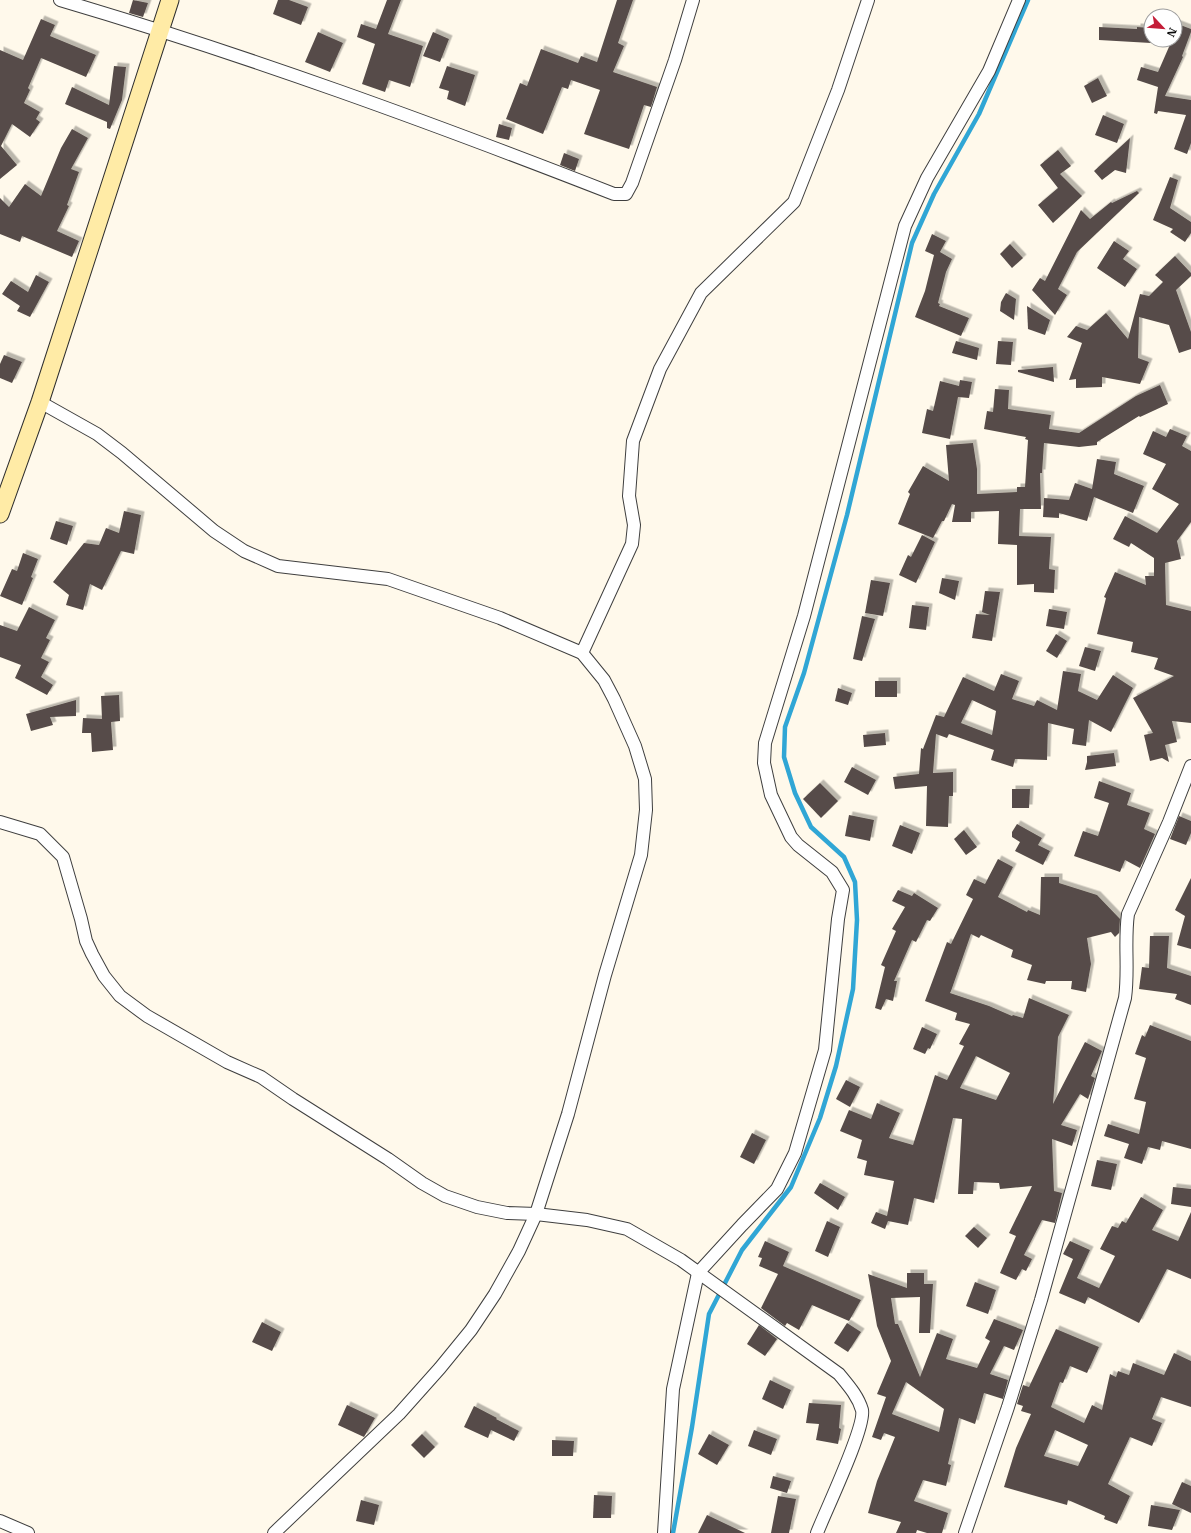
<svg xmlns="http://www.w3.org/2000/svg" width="1191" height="1533" font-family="'IBM Plex Serif',serif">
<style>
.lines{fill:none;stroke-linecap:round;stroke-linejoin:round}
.stream{stroke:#30a6d5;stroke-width:4.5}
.building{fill:#564c48;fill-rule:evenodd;filter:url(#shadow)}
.street-casing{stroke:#3f3f3f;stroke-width:14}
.secondary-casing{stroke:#2e2e2e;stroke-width:19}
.street{stroke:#fff;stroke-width:12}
.secondary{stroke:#ffeba6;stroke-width:17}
</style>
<defs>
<filter id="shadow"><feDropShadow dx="3.5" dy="-3.5" stdDeviation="0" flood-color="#0004"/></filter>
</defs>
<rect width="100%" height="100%" fill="#fff9eb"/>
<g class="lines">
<path class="stream" d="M 673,1533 L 692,1427 L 709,1314 L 742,1250 L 791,1187 L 820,1118 L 836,1066 L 853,989 L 857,920 L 855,882 L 844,857 L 811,827 L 795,793 L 784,757 L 785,727 L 804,673 L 847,515 L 912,243 L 934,194 L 979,114 L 1028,0"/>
</g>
<g class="building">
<path d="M 133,0 L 148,3 L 143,17 L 129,13 Z"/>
<path d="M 278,0 L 289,0 L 308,7 L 301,25 L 273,14 Z"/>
<path d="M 387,0 L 401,0 L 388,34 L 423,46 L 410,87 L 389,80 L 385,92 L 362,84 L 375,44 L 357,37 L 361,24 L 376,29 Z"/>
<path d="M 617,0 L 633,0 L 618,43 L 624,46 L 613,72 L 657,87 L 651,107 L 644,105 L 629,149 L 584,134 L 600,90 L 571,80 L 568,89 L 562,87 L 543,134 L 506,119 L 520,83 L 527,86 L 541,49 L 578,63 L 581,56 L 597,62 Z"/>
<path d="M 41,19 L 55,25 L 50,36 L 96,55 L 86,77 L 41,58 L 28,88 L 30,90 L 24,103 L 40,112 L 36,119 L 40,122 L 30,137 L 12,124 L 1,146 L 17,165 L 0,179 L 0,50 L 23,60 Z"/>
<path d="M 1175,23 L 1191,29 L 1191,32 L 1182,56 L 1183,57 L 1165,96 L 1191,100 L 1191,143 L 1187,154 L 1174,149 L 1186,115 L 1158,111 L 1157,114 L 1154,113 L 1158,87 L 1137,80 L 1141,67 L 1158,72 L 1172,40 L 1175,40 Z"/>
<path d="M 1099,27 L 1137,29 L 1137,27 L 1151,28 L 1151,43 L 1099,40 Z"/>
<path d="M 318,32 L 343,43 L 330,72 L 305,62 Z"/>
<path d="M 433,32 L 449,39 L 440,62 L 423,56 Z"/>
<path d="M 114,66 L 126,67 L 122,100 L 110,129 L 107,128 L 107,122 L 65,104 L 72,87 L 109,105 Z"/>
<path d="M 447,66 L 475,75 L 465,106 L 447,99 L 449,91 L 439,88 Z"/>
<path d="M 1098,78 L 1107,96 L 1092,103 L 1084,86 Z"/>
<path d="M 1103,115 L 1124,124 L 1117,143 L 1095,135 Z"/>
<path d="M 499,124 L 512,128 L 509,140 L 496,137 Z"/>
<path d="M 72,129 L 88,138 L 71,169 L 79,172 L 67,205 L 69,206 L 57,231 L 79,241 L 72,257 L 22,236 L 20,242 L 0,234 L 0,198 L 9,207 L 25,184 L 41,196 L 61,148 Z"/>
<path d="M 1130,138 L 1126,173 L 1115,170 L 1102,180 L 1094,171 Z"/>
<path d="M 1058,150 L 1071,166 L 1060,174 L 1082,196 L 1053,223 L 1038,205 L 1058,188 L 1040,165 Z"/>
<path d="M 564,153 L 579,159 L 575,171 L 560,165 Z"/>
<path d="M 1170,177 L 1178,180 L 1170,208 L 1191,222 L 1191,233 L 1185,242 L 1170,232 L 1173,229 L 1153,220 Z"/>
<path d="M 1137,191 L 1139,193 L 1077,252 L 1058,289 L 1067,295 L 1055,315 L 1032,290 L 1040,278 L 1045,281 L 1081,210 L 1090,219 L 1111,202 L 1112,203 Z"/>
<path d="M 932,234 L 946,241 L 940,252 L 952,259 L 946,272 L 938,303 L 940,304 L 939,306 L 969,318 L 961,336 L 915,317 L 925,291 L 934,255 L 925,251 Z"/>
<path d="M 1114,241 L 1129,251 L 1123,259 L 1137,269 L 1125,287 L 1097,268 Z"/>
<path d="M 1010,244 L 1023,258 L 1012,268 L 1000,254 Z"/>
<path d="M 1175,256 L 1191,273 L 1191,276 L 1176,290 L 1191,332 L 1191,349 L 1179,353 L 1169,325 L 1139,317 L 1138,358 L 1149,362 L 1140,384 L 1102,377 L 1102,387 L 1076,388 L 1076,379 L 1069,380 L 1082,343 L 1067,337 L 1076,326 L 1087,330 L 1106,313 L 1128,339 L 1140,294 L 1149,296 L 1163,282 L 1155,275 Z"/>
<path d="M 36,275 L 49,282 L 30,317 L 17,311 L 20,306 L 2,294 L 11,281 L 28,292 Z"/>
<path d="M 1006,293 L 1016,299 L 1014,320 L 1000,311 L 1001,302 Z"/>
<path d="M 1027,306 L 1050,320 L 1045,335 L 1028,329 Z"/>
<path d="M 956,341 L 979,348 L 977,360 L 952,353 Z"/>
<path d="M 998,341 L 1013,342 L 1011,365 L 996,364 Z"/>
<path d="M 4,355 L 22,362 L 12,383 L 0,378 L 0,364 Z"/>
<path d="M 1053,367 L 1054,382 L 1018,372 L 1018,370 Z"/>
<path d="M 960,380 L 972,382 L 969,398 L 958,397 L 950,439 L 922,433 L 927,409 L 933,411 L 940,381 L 959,386 Z"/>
<path d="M 1160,385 L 1168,404 L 1140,417 L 1139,416 L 1097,442 L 1097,445 L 1079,447 L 1044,443 L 1042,473 L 1040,473 L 1041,509 L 1020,509 L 1019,536 L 1051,537 L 1049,569 L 1055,570 L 1054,593 L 1034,592 L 1034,584 L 1017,585 L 1017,545 L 998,544 L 999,511 L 971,512 L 971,522 L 952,522 L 955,505 L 952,504 L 944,521 L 942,521 L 933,538 L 898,524 L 910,494 L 908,492 L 923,466 L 949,481 L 946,445 L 973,443 L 977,469 L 977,494 L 1017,492 L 1017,487 L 1025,487 L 1028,440 L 1025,439 L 1026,437 L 984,429 L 987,411 L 993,412 L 995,389 L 1009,390 L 1008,409 L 1051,415 L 1049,429 L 1079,433 L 1136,396 Z"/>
<path d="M 1170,429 L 1187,436 L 1182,446 L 1191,451 L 1191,522 L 1177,541 L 1181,559 L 1165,563 L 1166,605 L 1191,611 L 1191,723 L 1172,721 L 1177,742 L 1165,745 L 1169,762 L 1162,758 L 1150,761 L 1144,735 L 1153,733 L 1133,698 L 1174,676 L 1154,669 L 1158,658 L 1131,652 L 1133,642 L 1097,634 L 1106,598 L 1104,597 L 1115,572 L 1146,585 L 1145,576 L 1154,576 L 1154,558 L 1131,543 L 1129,547 L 1113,539 L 1125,516 L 1157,533 L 1179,504 L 1152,489 L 1166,464 L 1143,454 L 1153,431 L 1166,437 Z"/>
<path d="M 1097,459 L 1116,462 L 1114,474 L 1144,486 L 1133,513 L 1094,497 L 1087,521 L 1059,513 L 1059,518 L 1043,517 L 1044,498 L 1069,500 L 1075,483 L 1092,489 Z"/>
<path d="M 124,511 L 141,515 L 134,554 L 121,551 L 102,590 L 90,584 L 83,610 L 66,605 L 69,595 L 53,582 L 84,543 L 99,545 L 106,528 L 119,533 Z"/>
<path d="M 56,521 L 73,526 L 67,545 L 50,539 Z"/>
<path d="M 922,535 L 935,542 L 916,583 L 899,575 L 908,555 L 911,557 Z"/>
<path d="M 23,553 L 38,559 L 31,577 L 33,578 L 22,605 L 0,596 L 12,569 L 17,571 Z"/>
<path d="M 942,578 L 959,581 L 955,600 L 939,593 Z"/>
<path d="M 871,580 L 890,583 L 883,616 L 865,613 Z"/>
<path d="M 985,591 L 1000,592 L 992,641 L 972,638 L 976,614 L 990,615 L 982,612 Z"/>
<path d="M 912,605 L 929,607 L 926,630 L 909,628 Z"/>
<path d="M 29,607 L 55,620 L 46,638 L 50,640 L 41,658 L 49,662 L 41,677 L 53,685 L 47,695 L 15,678 L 21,665 L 0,657 L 0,625 L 17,631 Z"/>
<path d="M 1049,609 L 1067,612 L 1064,629 L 1046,626 Z"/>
<path d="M 862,616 L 875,619 L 862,661 L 853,659 Z"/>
<path d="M 1056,634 L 1067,641 L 1057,658 L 1046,651 Z"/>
<path d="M 1085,647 L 1101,651 L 1095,671 L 1079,666 Z"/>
<path d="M 1063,671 L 1081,674 L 1078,691 L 1097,700 L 1113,675 L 1133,688 L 1111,732 L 1089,720 L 1086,746 L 1072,744 L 1074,729 L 1048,723 L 1047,760 L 1015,759 L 1013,767 L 991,760 L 994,750 L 949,734 L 947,738 L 936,734 L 933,773 L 953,772 L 953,796 L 949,796 L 948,827 L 926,826 L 927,786 L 895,789 L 893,777 L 919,774 L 921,748 L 923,749 L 936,715 L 944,717 L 963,677 L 994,691 L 1001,674 L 1019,681 L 1012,699 L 1034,706 L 1037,700 L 1057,710 ZM 972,700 L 996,711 L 992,735 L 961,723 Z"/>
<rect x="875" y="681" width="22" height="16"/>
<path d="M 838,688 L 852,693 L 848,705 L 835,701 Z"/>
<path d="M 119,695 L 120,721 L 111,722 L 113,750 L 92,752 L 91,733 L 82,733 L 83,718 L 102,719 L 101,696 Z"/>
<path d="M 76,700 L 76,716 L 50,717 L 53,725 L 31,731 L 26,714 Z"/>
<path d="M 885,733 L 886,745 L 864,747 L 863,735 Z"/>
<path d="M 1114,753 L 1116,766 L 1085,770 L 1087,762 L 1087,756 Z"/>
<path d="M 852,767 L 876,780 L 868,795 L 844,782 Z"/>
<path d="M 1099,781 L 1131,793 L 1127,805 L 1150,813 L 1144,829 L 1155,834 L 1140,868 L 1125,860 L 1120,872 L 1074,856 L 1083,831 L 1098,836 L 1109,803 L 1094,798 Z"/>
<path d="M 820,783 L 838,801 L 821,818 L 803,799 Z"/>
<path d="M 1012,789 L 1030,789 L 1029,808 L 1012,808 Z"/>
<path d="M 849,815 L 874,820 L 870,841 L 845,836 Z"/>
<path d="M 1179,816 L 1191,821 L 1191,833 L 1186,845 L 1170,839 Z"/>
<path d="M 1017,824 L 1042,838 L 1038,845 L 1050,851 L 1043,865 L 1015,851 L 1020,842 L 1012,837 L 1012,832 Z"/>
<path d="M 900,825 L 920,833 L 912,854 L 892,846 Z"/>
<path d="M 964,830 L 977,847 L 966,855 L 954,839 Z"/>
<path d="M 998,859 L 1013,867 L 998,897 L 1027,912 L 1028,910 L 1040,915 L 1041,877 L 1059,877 L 1059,883 L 1097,895 L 1120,919 L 1119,933 L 1115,937 L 1111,932 L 1087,938 L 1091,964 L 1086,992 L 1071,989 L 1072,981 L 1046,981 L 1045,984 L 1027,980 L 1032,965 L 1011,957 L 1013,950 L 981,935 L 979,938 L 971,934 L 951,991 L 950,993 L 989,1006 L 1012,1016 L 1013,1015 L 1023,1018 L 1029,998 L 1069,1015 L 1058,1037 L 1053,1104 L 1085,1042 L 1102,1051 L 1091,1076 L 1095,1078 L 1088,1099 L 1080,1094 L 1061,1125 L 1077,1130 L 1072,1146 L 1052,1139 L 1054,1191 L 1062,1193 L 1055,1223 L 1042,1220 L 1024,1255 L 1032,1259 L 1026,1271 L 1022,1269 L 1016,1280 L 1000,1273 L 1016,1236 L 1009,1233 L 1032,1186 L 1000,1189 L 999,1183 L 974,1182 L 973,1194 L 958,1194 L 962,1119 L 953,1118 L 934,1203 L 914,1198 L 908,1225 L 888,1221 L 885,1229 L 871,1223 L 876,1212 L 887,1216 L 894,1181 L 864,1175 L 867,1161 L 857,1158 L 862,1140 L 840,1131 L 849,1110 L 871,1119 L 877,1103 L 900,1113 L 889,1138 L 913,1145 L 935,1075 L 947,1080 L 964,1046 L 959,1044 L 970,1024 L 955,1020 L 957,1013 L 925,1001 L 947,942 L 951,944 L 973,899 L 966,895 L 974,879 L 985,884 ZM 976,1056 L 1010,1073 L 996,1100 L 960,1088 Z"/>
<path d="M 1191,878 L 1191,949 L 1177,945 L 1185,916 L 1175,910 Z"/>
<path d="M 898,890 L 912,896 L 914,893 L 938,908 L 930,921 L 927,920 L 916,942 L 912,940 L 894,981 L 897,981 L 893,1001 L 886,999 L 881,1010 L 875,1008 L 885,967 L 881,965 L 896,931 L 892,929 L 905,907 L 892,901 Z"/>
<path d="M 1150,936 L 1169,936 L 1167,968 L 1191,976 L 1191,1005 L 1175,999 L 1177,994 L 1139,989 L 1142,967 L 1149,968 Z"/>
<path d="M 1150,1025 L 1191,1041 L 1191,1149 L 1162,1141 L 1160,1150 L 1148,1147 L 1142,1164 L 1124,1158 L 1129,1144 L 1104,1136 L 1108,1124 L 1139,1134 L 1146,1102 L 1134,1099 L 1146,1058 L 1135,1054 L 1142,1035 L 1145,1037 Z"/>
<path d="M 922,1027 L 937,1034 L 930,1049 L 928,1048 L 925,1054 L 913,1049 Z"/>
<path d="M 846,1080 L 860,1087 L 850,1107 L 836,1099 Z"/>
<path d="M 752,1133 L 766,1140 L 754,1164 L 740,1157 Z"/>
<path d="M 1097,1160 L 1117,1164 L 1111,1190 L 1091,1186 Z"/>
<path d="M 820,1183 L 845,1197 L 838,1210 L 814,1193 Z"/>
<path d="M 1173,1187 L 1191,1189 L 1191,1207 L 1171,1204 Z"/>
<path d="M 1141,1197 L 1163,1210 L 1152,1230 L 1178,1241 L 1191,1212 L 1191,1279 L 1167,1269 L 1139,1323 L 1088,1297 L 1085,1304 L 1059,1293 L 1073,1259 L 1063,1254 L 1070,1241 L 1090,1250 L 1077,1278 L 1099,1288 L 1115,1256 L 1100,1249 L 1112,1226 L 1118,1228 L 1122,1221 L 1126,1223 Z"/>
<path d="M 827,1221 L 840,1227 L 828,1257 L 815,1251 Z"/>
<path d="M 974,1227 L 987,1238 L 978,1248 L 965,1236 Z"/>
<path d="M 765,1241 L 789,1252 L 783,1266 L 861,1300 L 849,1321 L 812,1305 L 799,1330 L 787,1323 L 785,1326 L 761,1308 L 778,1274 L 759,1266 L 762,1258 L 758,1257 Z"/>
<path d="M 907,1273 L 924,1273 L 924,1284 L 933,1284 L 930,1333 L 919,1333 L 920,1297 L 891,1298 L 895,1324 L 898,1324 L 920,1377 L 937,1333 L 953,1339 L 946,1359 L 977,1368 L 990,1341 L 985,1338 L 994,1319 L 1023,1330 L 1014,1350 L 1004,1346 L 990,1374 L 1008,1380 L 1003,1399 L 984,1393 L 975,1424 L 959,1418 L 948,1464 L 951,1465 L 946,1486 L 923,1480 L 914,1501 L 948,1513 L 942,1533 L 927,1533 L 917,1530 L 916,1533 L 896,1533 L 901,1522 L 868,1513 L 877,1481 L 895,1437 L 884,1433 L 881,1440 L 872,1437 L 886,1397 L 877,1394 L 891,1361 L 877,1326 L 868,1274 L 907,1288 ZM 906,1382 L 944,1409 L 939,1432 L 892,1414 Z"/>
<path d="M 975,1282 L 996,1290 L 988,1314 L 966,1306 Z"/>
<path d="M 262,1322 L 281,1332 L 272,1351 L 252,1342 Z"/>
<path d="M 847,1323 L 861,1332 L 848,1352 L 834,1343 Z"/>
<path d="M 759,1325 L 777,1339 L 765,1356 L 747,1344 Z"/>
<path d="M 1056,1329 L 1099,1347 L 1087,1373 L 1070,1366 L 1063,1383 L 1060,1382 L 1051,1407 L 1084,1423 L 1092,1405 L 1102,1410 L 1110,1374 L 1116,1377 L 1118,1371 L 1129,1375 L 1133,1363 L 1164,1375 L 1174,1353 L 1191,1361 L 1191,1407 L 1161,1397 L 1152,1419 L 1162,1423 L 1152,1446 L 1130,1437 L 1108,1484 L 1130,1496 L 1117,1524 L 1104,1519 L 1105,1516 L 1068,1500 L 1067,1505 L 1004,1487 L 1016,1448 L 1031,1414 L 1021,1411 L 1023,1406 L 1017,1404 L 1023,1385 L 1029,1387 ZM 1055,1430 L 1088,1445 L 1078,1466 L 1044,1456 Z"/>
<path d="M 770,1380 L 791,1390 L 783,1409 L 762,1399 Z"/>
<path d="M 809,1403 L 841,1405 L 839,1428 L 841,1429 L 838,1444 L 816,1440 L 819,1424 L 806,1423 Z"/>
<path d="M 347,1405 L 375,1418 L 364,1437 L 338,1425 Z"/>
<path d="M 474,1406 L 497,1418 L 496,1419 L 519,1431 L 514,1441 L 491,1430 L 488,1438 L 464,1427 Z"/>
<path d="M 754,1430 L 777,1439 L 771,1455 L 748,1446 Z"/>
<path d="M 422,1434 L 435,1447 L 424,1458 L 411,1445 Z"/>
<path d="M 709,1434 L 729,1445 L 717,1465 L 698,1454 Z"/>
<path d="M 552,1440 L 574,1441 L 573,1456 L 552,1456 Z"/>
<path d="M 773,1476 L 791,1481 L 787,1493 L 770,1488 Z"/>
<path d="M 1182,1482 L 1191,1486 L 1191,1513 L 1172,1504 Z"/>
<path d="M 594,1495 L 612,1496 L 611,1518 L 593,1518 Z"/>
<path d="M 778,1496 L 796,1499 L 789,1533 L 771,1533 Z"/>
<path d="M 361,1500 L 379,1505 L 374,1525 L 356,1521 Z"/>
<path d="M 1151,1505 L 1180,1510 L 1172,1530 L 1148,1526 Z"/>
<path d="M 707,1515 L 745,1533 L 698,1533 Z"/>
</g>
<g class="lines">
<defs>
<g id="street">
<path d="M 60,0 C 247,55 432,123 614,194 L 626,194 L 632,183 L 675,60 L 693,0"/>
<path d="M 40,402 L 97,434 L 122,453 L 214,531 L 244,551 L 278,566 L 388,579 L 500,618 L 582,653 L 604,680 L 614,699 L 635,746 L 645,779 L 646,810 L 641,855 L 605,975 L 568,1114 L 536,1214 L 519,1251 L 495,1294 L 471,1330 L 440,1368 L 399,1414 L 274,1533"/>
<path d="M 582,653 L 632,544 L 634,525 L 629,496 L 633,441 L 660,369 L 701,293 L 794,202 L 838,90 L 868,0"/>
<path d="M 0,822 L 40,834 L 63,857 L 81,919 L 86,941 L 92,954 L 104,976 L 120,996 L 147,1016 L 227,1062 L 261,1077 L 293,1099 L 388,1159 L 422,1183 L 445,1196 L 477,1207 L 507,1213 L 536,1214 L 587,1220 L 627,1229 L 681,1260 L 839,1374 C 848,1385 858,1396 862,1410 C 866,1427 825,1512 817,1533"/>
<path d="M 0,1521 L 28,1533"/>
<path d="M 664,1533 L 673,1389 L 698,1273 L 742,1225 L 777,1189 L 795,1153 L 825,1050 L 838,919 L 843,890 L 832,872 L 798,845 L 791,837 L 771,795 L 764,763 L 765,743 L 804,616 L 905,226 L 927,178 L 989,71 L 1019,0"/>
<path d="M 965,1533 L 1008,1407 L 1041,1300 L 1125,998 C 1129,970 1124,942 1128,914 L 1169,822 L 1191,766"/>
</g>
<path id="secondary" d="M 0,514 L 40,402 L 170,0"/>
</defs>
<use href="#street" class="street-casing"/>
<use href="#secondary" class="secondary-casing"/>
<use href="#street" class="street"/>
<use href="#secondary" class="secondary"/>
</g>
<g transform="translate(1163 28) rotate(116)"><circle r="19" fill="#ffffff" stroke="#9e9e9e"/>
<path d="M0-3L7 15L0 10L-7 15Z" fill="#c41d37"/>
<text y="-6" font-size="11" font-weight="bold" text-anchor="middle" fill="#0c0c0c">N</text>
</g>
</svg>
